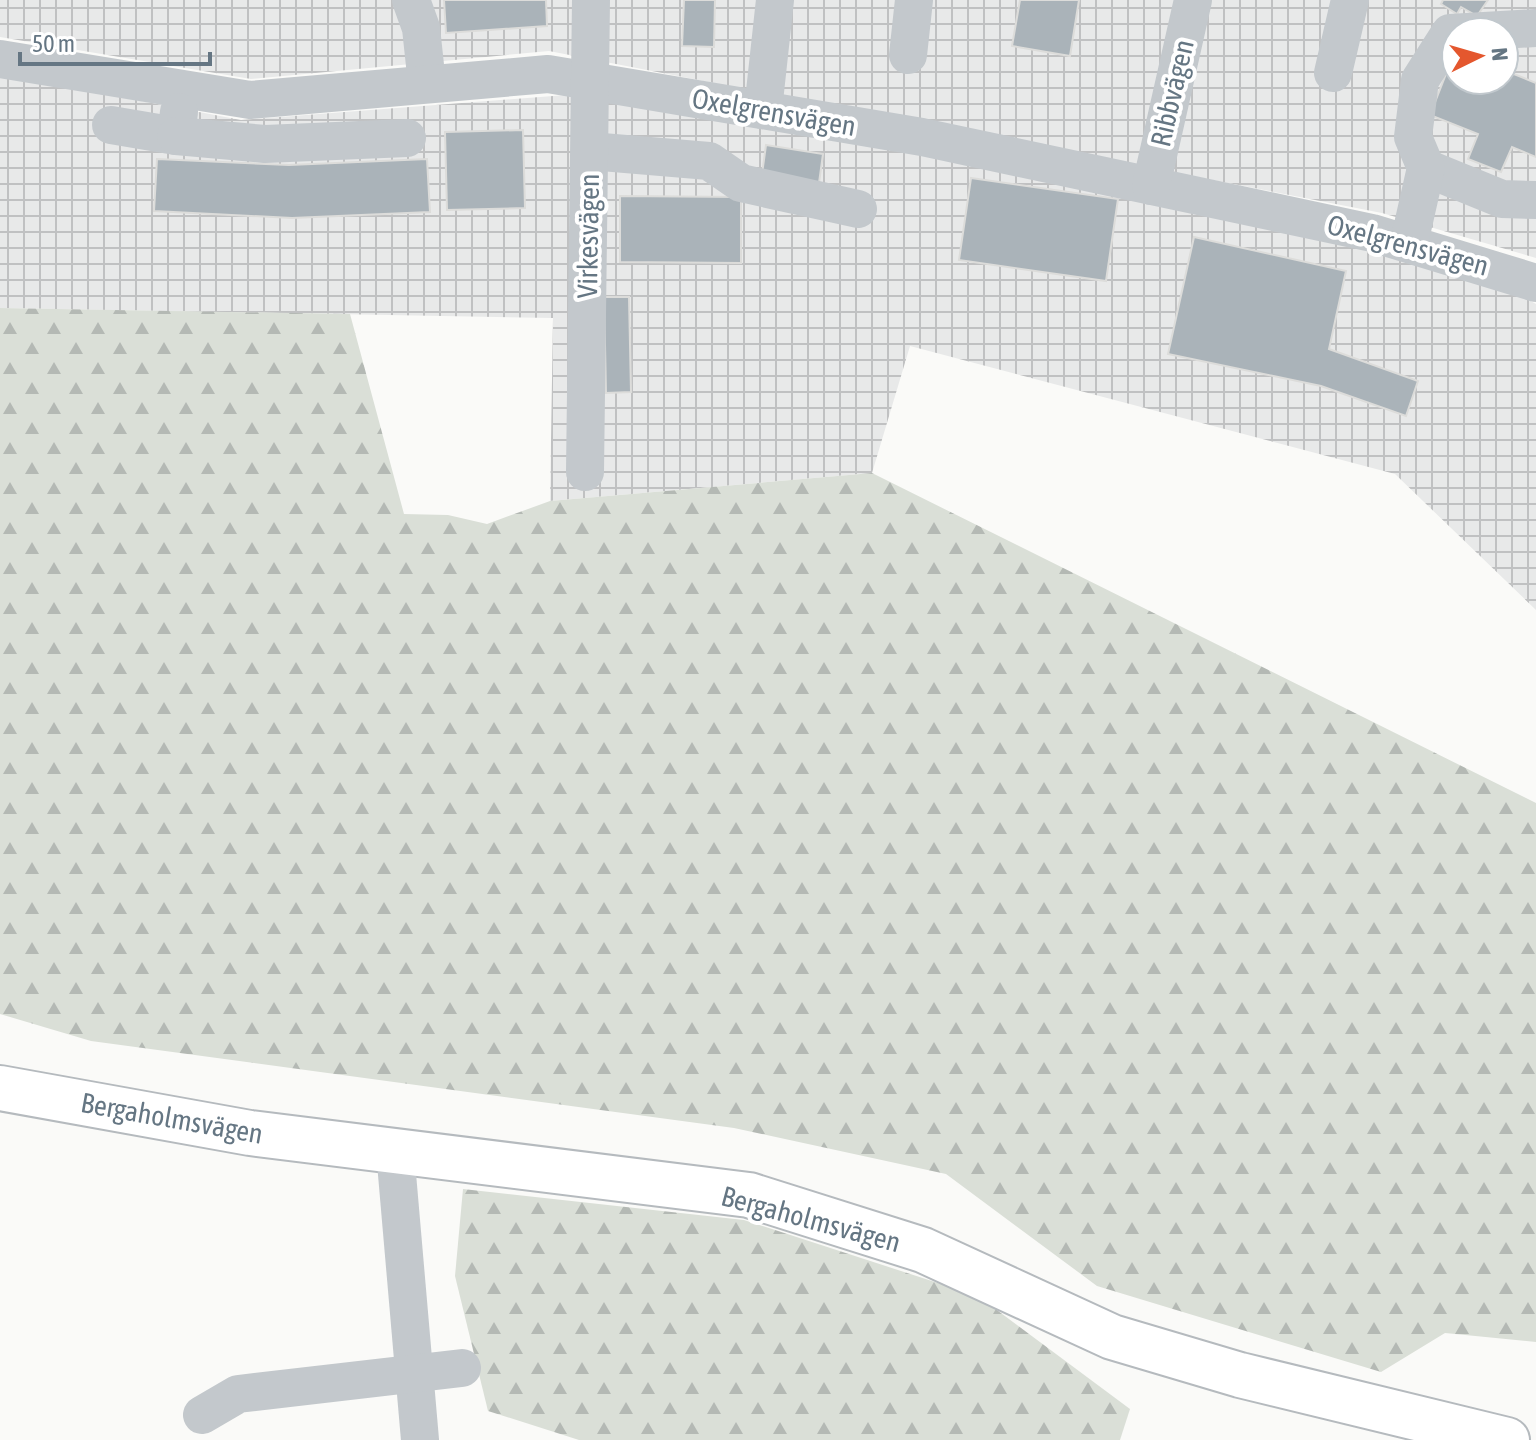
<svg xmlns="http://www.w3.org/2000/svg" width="1536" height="1440" font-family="'Asap Condensed',sans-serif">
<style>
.industrial{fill:url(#industrial-grid);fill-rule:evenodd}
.forest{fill:url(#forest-firs)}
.building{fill:#aab3b9;stroke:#dcdcda;stroke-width:2}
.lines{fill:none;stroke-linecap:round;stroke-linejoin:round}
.major-casing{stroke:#b5babe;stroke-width:48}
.minor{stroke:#c3c8cc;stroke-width:38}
.major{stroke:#fff;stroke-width:44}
.labels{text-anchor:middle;stroke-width:8;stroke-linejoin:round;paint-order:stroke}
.street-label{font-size:28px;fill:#657683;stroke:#fff}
</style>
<defs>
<pattern id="industrial-grid" width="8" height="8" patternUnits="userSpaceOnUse" patternTransform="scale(2)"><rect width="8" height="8" fill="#e8e9e9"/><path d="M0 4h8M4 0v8" fill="none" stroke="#c0c1c2"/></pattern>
<pattern id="forest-firs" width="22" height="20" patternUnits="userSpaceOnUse" patternTransform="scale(2)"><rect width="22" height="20" fill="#dadfd7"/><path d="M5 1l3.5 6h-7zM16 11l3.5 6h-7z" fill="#b4b9b4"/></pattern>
</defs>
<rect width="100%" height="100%" fill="#fafaf8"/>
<g class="industrial">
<path d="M 0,0 L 1536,0 L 1536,258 L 1382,213 L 549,51 L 251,79 L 0,37 ZM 1456,32 L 1504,32 L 1504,80 L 1456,80 Z"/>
<path d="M 0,74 L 241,120 L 566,95 L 1059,177 L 1287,222 L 1508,289 L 1536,304 L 1536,610 L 1395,474 L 910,346 L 872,473 L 550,501 L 553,318 L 0,308 Z"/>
</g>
<g class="forest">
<path d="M 0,308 L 350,314 L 404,514 L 448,515 L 487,524 L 550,501 L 872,473 L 1536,803 L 1536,1342 L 1445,1333 L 1381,1372 L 1097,1286 L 946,1174 L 734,1128 L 91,1041 L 0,1014 Z"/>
<path d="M 463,1189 L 744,1220 L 978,1296 L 1130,1409 L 1120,1440 L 579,1440 L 488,1411 L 455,1276 Z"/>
</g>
<g class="building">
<path d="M 444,0 L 546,0 L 547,26 L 446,33 Z"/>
<path d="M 684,0 L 715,0 L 714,47 L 682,46 Z"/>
<path d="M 1020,0 L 1079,0 L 1070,56 L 1012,46 Z"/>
<path d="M 1443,0 L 1488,0 L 1477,16 L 1461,7 L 1457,14 L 1441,4 Z"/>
<path d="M 1455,51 L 1456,80 L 1504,80 L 1504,70 L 1536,83 L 1536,157 L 1512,147 L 1501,172 L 1468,159 L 1478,134 L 1430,115 Z"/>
<path d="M 523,130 L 525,208 L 447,210 L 445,132 Z"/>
<path d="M 766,145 L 823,154 L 819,183 L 762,174 Z"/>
<path d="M 157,159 L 289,165 L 427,159 L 430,212 L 292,218 L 154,211 Z"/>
<path d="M 971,178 L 1118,199 L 1106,281 L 959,260 Z"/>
<path d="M 620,196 L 741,197 L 741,263 L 620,262 Z"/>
<path d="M 1194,237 L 1346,271 L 1329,349 L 1418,381 L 1406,416 L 1321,386 L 1168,354 Z"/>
<path d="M 604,297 L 629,297 L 631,392 L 606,393 Z"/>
</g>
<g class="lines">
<defs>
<path id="major" d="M 0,1088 L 250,1133 L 749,1195 L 923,1250 L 1112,1337 L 1240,1375 L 1507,1440"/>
</defs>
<use href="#major" class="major-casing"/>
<g class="minor">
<path d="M 411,0 L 421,28 L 427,84"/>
<path d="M 908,55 L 914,0"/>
<path d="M 0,59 L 250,100 L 548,74 L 922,137 L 1372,233 L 1536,283"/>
<path d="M 1333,73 L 1350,0"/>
<path d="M 763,110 L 775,0"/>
<path d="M 111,125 L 176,136 L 179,112"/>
<path d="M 176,136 L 265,144 L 407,138"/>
<path d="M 590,151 L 709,161 L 741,183 L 858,209"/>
<path d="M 1426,168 L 1502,199 L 1536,200"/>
<path d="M 1151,186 L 1193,0"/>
<path d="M 1409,243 L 1426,168 L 1413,137 L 1420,80 L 1450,33 L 1536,28"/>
<path d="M 585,472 L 591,0"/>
<path d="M 395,1151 L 420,1440"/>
<path d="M 202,1415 L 238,1394 L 462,1368"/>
</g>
<use href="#major" class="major"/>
</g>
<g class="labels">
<g class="street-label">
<text transform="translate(1172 93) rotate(-77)" y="10">Ribbvägen</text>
<text transform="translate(774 112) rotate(10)" y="10">Oxelgrensvägen</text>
<text transform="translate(588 236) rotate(-89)" y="10">Virkesvägen</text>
<text transform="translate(1408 245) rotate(15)" y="10">Oxelgrensvägen</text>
<text transform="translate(172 1118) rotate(10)" y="10">Bergaholmsvägen</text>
<text transform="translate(811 1219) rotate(15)" y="10">Bergaholmsvägen</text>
</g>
</g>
<g transform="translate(1480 56) rotate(85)"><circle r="38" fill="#ffffff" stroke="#c1c8cd" stroke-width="2"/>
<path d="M0-6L14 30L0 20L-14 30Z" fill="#e4572e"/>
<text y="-12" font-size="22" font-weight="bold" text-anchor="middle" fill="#657683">N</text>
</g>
<path d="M20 52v12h190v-12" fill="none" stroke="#657683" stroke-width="4"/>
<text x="32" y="52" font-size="24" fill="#657683" stroke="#ffffff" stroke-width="6" paint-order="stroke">50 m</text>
</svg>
